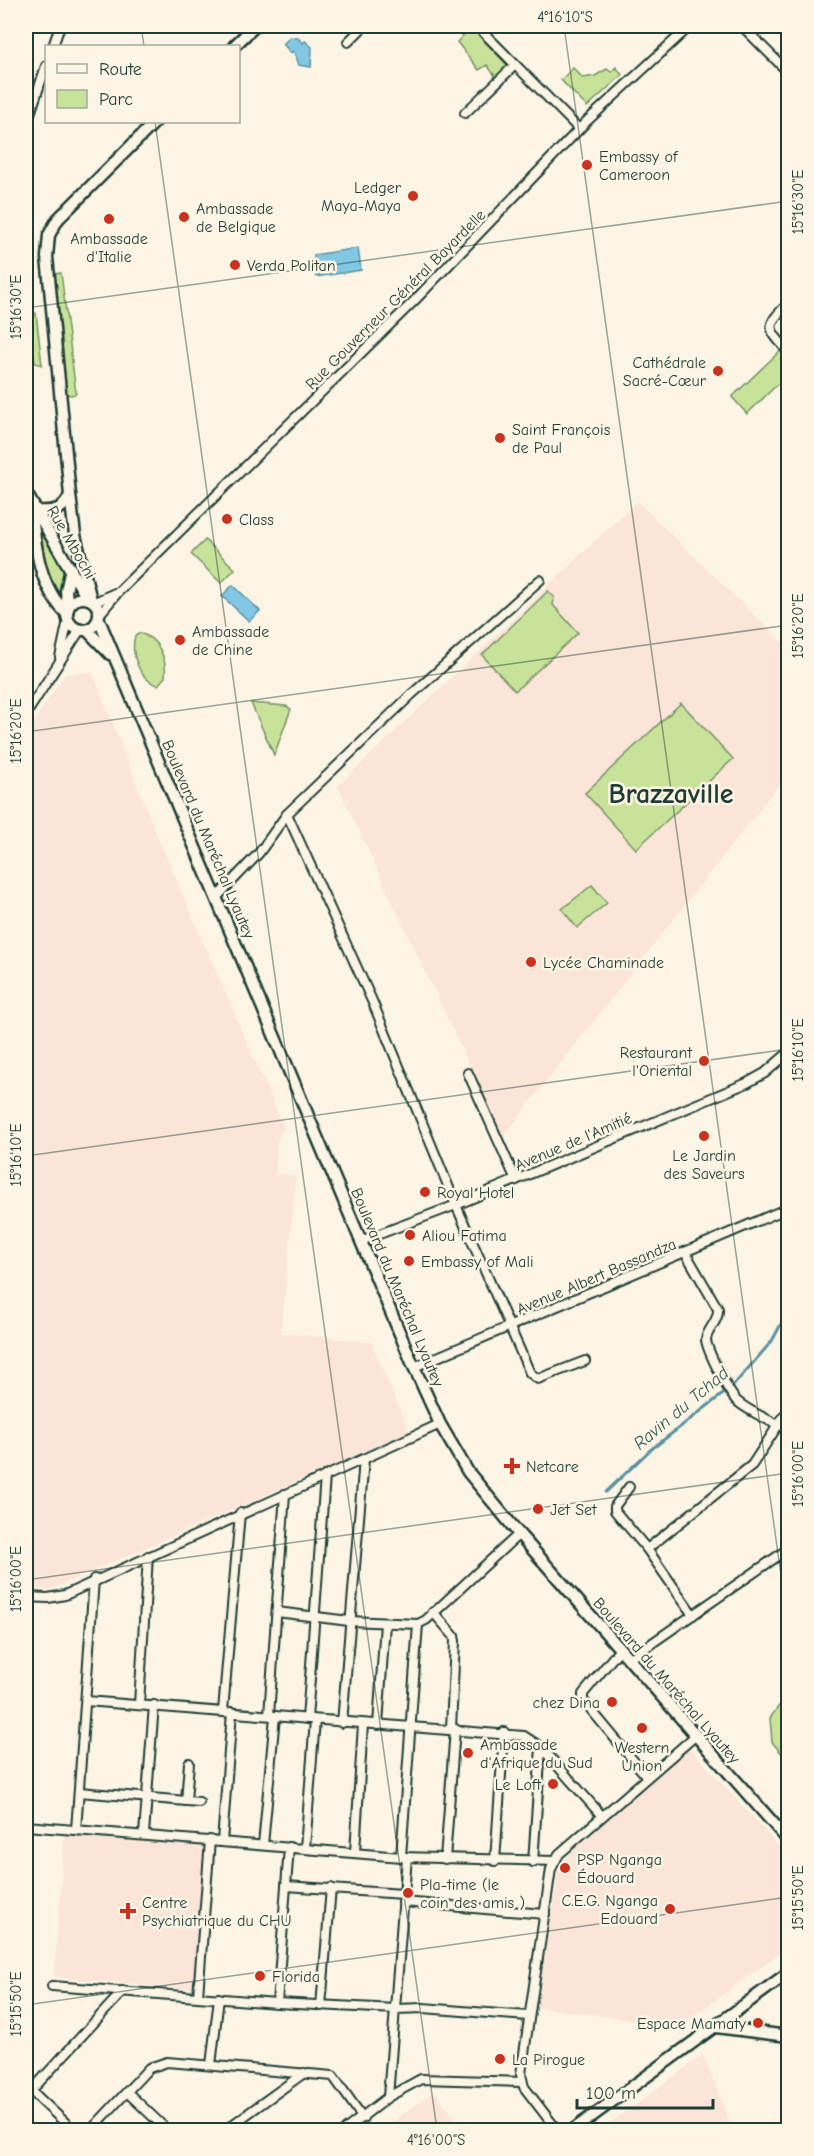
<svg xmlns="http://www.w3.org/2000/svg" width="814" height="2156" font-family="'Comic Neue',sans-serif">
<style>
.built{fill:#fbe4d8}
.green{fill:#c8e399;stroke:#749066;stroke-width:1.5}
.water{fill:#82c8e4;stroke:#5a909e;stroke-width:1.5}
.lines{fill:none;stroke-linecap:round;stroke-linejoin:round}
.stream{stroke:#5a909e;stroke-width:3}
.street-casing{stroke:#1f3d34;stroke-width:12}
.secondary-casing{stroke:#1f3d34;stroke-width:15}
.street{stroke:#fcf5e5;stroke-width:8}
.secondary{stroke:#fcf5e5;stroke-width:10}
.ticks{fill:none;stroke:#1f3d34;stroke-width:1.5;stroke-opacity:0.45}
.poi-dot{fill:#c8321e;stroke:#fcf5e5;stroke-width:2}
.labels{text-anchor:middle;stroke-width:5;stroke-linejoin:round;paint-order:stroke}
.poi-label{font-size:16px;fill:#1f3d34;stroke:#fcf5e5;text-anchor:start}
.street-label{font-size:16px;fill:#1f3d34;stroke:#fcf5e5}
.water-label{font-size:18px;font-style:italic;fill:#335957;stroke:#fcf5e5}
.town-label{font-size:28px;font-weight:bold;fill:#1f3d34;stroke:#fcf5e5}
.neatline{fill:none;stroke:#1f3d34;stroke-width:2}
.ticks-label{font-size:15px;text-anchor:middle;fill:#1f3d34}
</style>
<rect width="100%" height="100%" fill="#fcf5e5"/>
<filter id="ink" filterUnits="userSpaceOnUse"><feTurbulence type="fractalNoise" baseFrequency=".0167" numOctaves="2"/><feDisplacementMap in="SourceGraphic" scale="12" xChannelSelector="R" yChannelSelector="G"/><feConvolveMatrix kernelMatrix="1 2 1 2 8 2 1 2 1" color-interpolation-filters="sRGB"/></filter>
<g filter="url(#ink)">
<g class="built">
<path d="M 637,501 L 788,648 L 788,773 L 503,1137 L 338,786 Z"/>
<path d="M 92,672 L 158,838 L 284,1128 L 277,1141 L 275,1174 L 296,1176 L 281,1333 L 371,1342 L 409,1432 L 49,1590 L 26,1589 L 26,734 L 65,674 Z"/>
<path d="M 689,1747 L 788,1857 L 788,1947 L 680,2026 L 536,2007 L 560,1863 Z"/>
<path d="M 65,1834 L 203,1845 L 193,1989 L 54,1977 Z"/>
<path d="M 703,2055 L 733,2130 L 599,2130 L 634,2106 Z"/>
<path d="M 434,2091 L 464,2130 L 382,2130 Z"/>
</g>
<g class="green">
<path d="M 471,27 L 508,66 L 496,77 L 487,65 L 479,70 L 457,42 Z"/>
<path d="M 616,67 L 622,75 L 587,107 L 561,80 L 573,68 L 583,78 L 595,76 L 607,69 L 611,72 Z"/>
<path d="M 61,273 L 76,393 L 72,395 L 66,394 L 52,274 Z"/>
<path d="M 36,313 L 42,365 L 35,363 L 28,314 Z"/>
<path d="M 780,351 L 788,360 L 788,374 L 747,414 L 732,397 Z"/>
<path d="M 35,522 L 66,572 L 60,589 L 60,599 L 49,587 Z"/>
<path d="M 205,540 L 235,569 L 221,583 L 191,554 Z"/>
<path d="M 548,591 L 554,597 L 553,605 L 578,633 L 515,691 L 482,655 Z"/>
<path d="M 140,633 C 159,639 167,658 165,677 L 158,685 C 139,680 130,653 135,636 Z"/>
<path d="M 251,703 L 286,706 L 291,709 L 274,755 Z"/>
<path d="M 681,703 L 733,759 L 636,849 L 585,793 Z"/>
<path d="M 592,885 L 607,903 L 577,928 L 562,909 Z"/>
<path d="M 788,1694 L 788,1761 L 772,1742 L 770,1718 Z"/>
</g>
<g class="water">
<path d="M 290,37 L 298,38 L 303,43 L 305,41 L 312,47 L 311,67 L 299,65 L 294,51 L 291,53 L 283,44 Z"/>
<path d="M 358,248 L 361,270 L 316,277 L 314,255 Z"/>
<path d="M 233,585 L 260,611 L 249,621 L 222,596 Z"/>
</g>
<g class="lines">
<path class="stream" d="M 606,1492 L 649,1451 L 732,1387 L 772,1341 L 788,1311"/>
<defs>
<g id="street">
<path d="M 241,26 L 248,32"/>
<path d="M 477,26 L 579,129"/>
<path d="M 742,26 L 788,72"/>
<path d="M 348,42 L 364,26"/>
<path d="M 53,46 L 60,26"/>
<path d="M 465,113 L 515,65"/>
<path d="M 26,126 L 46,66"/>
<path d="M 788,304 C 765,326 767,328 788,351"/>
<path d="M 95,602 L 115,593"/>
<path d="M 99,615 L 119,591 L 414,301 L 587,121 L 690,26"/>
<path d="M 60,657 L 68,620"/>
<path d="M 26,714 L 80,630"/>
<path d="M 287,814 L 373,1003 L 456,1205 L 530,1373 L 538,1379 L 585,1361"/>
<path d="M 217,897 L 259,853 L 287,814 L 411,695 L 540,580"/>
<path d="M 468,1073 L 516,1180"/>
<path d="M 361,1241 L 456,1205 L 747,1083 L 765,1073 L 788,1053"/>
<path d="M 685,1252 L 718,1309 C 719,1321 708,1328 706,1339 C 706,1349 730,1396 738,1402 C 750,1412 766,1418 779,1426"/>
<path d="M 414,1367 L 788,1208"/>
<path d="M 629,1487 L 615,1506 L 615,1511 L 647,1549 L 693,1615"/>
<path d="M 647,1549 L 752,1465 L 788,1410"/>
<path d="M 26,1597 L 48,1598 L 65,1595 L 440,1424"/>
<path d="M 277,1612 L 349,1621 L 418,1624 L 426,1620 L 519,1534"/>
<path d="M 433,1612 L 454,1636 L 455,1641 L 451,1729"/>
<path d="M 620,1649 L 583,1694 L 583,1700 L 647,1777"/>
<path d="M 629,1659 L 788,1549"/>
<path d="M 86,1701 L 524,1736 L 541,1747 L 602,1816"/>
<path d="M 139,1704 L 148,1556"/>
<path d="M 223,1711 L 240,1513"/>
<path d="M 269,1715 L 285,1494"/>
<path d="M 307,1719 L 325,1476"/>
<path d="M 342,1723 L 364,1459"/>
<path d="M 378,1725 L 385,1623"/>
<path d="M 79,1792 L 199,1802"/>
<path d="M 186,1801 L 189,1763"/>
<path d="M 26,1826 L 401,1857 L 554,1861"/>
<path d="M 76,1830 L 94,1579"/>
<path d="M 144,1834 L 154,1705"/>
<path d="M 222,1842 L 232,1712"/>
<path d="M 263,1845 L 275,1716"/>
<path d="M 305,1848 L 315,1720"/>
<path d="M 355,1852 L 363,1724"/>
<path d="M 401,1857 L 418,1624"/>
<path d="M 445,1859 L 455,1729"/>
<path d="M 495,1861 L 504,1732"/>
<path d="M 533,1862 L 541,1747"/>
<path d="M 286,1886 L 403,1894"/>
<path d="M 403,1902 L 545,1914"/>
<path d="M 52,1986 L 277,2003 L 396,2009 L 423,2008 L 528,2016"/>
<path d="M 198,1996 L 210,1840"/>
<path d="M 277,2003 L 289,1847"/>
<path d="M 321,2006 L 331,1888"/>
<path d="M 211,2065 L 219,1998"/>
<path d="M 26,2086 L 73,2130"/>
<path d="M 31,2091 L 123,1991"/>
<path d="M 127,2092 L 167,2130"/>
<path d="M 388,2097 L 407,1857"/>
<path d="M 91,2130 L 149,2068 L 167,2062 L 333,2076 L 363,2118"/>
<path d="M 225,2130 L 304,2073"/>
<path d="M 345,2130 L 388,2097 L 421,2079 L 522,2082"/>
<path d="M 557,2130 L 524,2087 L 521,2074 L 551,1869 L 559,1854 L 695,1736"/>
</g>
<g id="secondary">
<path d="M 234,46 L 255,26"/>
<path d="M 26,493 L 87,598"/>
<path d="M 31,505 C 35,544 38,586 67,614"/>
<path d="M 36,511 C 52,512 64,511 70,495"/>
<circle cx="83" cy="614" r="16"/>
<path d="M 91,600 L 75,535 L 70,495 L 47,257 L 49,235 L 58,219 L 155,122"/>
<path d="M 68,609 L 66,591 L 71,568"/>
<path d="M 99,620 L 414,1367 L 440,1424 L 468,1472 L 519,1534 L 788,1840"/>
<path d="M 87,630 L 110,654"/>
<path d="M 716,2027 L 788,2036"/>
<path d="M 573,2130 L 788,1973"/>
</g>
</defs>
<use href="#street" class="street-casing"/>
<use href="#secondary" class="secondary-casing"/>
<use href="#street" class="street"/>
<use href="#secondary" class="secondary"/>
</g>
</g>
<path class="ticks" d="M 141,26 L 144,46M 564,26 L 788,1625M 155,122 L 437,2130M 26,308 L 788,201M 26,732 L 788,625M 26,1156 L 788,1049M 26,1580 L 788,1473M 26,2005 L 788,1897"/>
<g class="poi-dot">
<circle cx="587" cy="165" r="6"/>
<circle cx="413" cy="196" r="6"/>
<circle cx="184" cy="217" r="6"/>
<circle cx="109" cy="219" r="6"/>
<circle cx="235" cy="265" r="6"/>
<circle cx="718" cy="371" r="6"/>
<circle cx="500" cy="438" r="6"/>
<circle cx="227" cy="519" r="6"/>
<circle cx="180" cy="640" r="6"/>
<circle cx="531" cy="962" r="6"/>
<circle cx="704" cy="1061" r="6"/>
<circle cx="704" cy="1136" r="6"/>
<circle cx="425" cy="1192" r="6"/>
<circle cx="410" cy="1235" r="6"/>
<circle cx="409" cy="1261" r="6"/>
<path d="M509 1457h6v6h6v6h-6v6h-6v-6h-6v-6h6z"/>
<circle cx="538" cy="1509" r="6"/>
<circle cx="612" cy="1702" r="6"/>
<circle cx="642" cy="1728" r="6"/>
<circle cx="468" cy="1753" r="6"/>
<circle cx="553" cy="1784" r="6"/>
<circle cx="565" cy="1868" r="6"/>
<circle cx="408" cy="1893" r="6"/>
<circle cx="670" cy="1909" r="6"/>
<path d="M125 1902h6v6h6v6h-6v6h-6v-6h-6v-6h6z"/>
<circle cx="260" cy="1976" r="6"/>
<circle cx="758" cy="2023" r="6"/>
<circle cx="500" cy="2059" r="6"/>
</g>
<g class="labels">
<g class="poi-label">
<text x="599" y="162">Embassy of<tspan x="599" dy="18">Cameroon</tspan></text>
<text x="401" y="193" text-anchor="end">Ledger<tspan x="401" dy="18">Maya-Maya</tspan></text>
<text x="196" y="214">Ambassade<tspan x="196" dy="18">de Belgique</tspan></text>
<text x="109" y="244" text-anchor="middle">Ambassade<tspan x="109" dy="18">d'Italie</tspan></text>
<text x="247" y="271">Verda Politan</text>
<text x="706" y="368" text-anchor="end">Cathédrale<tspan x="706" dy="18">Sacré-Cœur</tspan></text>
<text x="512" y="435">Saint François<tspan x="512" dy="18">de Paul</tspan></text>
<text x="239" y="525">Class</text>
<text x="192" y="637">Ambassade<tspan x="192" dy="18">de Chine</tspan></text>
<text x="543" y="968">Lycée Chaminade</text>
<text x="692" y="1058" text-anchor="end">Restaurant<tspan x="692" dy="18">l'Oriental</tspan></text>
<text x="704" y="1161" text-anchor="middle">Le Jardin<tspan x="704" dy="18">des Saveurs</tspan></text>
<text x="437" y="1198">Royal Hotel</text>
<text x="422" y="1241">Aliou Fatima</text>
<text x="421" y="1267">Embassy of Mali</text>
<text x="526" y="1472">Netcare</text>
<text x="550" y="1515">Jet Set</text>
<text x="600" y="1708" text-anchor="end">chez Dina</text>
<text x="480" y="1750">Ambassade<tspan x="480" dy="18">d'Afrique du Sud</tspan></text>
<text x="642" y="1753" text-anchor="middle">Western<tspan x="642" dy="18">Union</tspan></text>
<text x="541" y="1790" text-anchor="end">Le Loft</text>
<text x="577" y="1865">PSP Nganga<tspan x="577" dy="18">Édouard</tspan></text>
<text x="420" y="1890">Pla-time (le<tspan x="420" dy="18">coin des amis )</tspan></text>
<text x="658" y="1906" text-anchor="end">C.E.G. Nganga<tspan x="658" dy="18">Edouard</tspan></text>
<text x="142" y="1908">Centre<tspan x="142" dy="18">Psychiatrique du CHU</tspan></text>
<text x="272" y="1982">Florida</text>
<text x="746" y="2029" text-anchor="end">Espace Mamaty</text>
<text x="512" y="2065">La Pirogue</text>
</g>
<g class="street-label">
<text transform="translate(395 299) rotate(-45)" y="6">Rue Gouverneur Général Bayardelle</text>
<text transform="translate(72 542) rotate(60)" y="6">Rue Mbochi</text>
<text transform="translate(209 839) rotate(67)" y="6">Boulevard du Maréchal Lyautey</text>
<text transform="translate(573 1141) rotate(-23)" y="6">Avenue de l'Amitié</text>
<text transform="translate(596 1276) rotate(-23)" y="6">Avenue Albert Bassandza</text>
<text transform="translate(398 1287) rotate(67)" y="6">Boulevard du Maréchal Lyautey</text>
<text transform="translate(667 1680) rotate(49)" y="6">Boulevard du Maréchal Lyautey</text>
</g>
<g class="water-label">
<text transform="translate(681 1408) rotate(-40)" y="6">Ravin du Tchad</text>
</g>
<g class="town-label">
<text x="671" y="803">Brazzaville</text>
</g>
</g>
<rect width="814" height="2156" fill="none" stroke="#fcf5e5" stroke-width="66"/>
<rect x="45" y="45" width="195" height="78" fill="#fcf5e5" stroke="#a4ab9e" stroke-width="1.5"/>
<rect x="57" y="64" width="30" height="9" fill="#fcf5e5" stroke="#a4ab9e" stroke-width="1.5"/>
<text x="99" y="75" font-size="18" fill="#1f3d34">Route</text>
<rect x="57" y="90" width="30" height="18" fill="#c8e399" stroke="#a4ab9e" stroke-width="1.5"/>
<text x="99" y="105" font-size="18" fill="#1f3d34">Parc</text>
<path d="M577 2099v9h136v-9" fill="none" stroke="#1f3d34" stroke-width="3"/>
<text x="586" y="2099" font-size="18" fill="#1f3d34" stroke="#fcf5e5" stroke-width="4.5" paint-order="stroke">100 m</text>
<rect x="33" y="33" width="748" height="2090" class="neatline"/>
<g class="ticks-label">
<text x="565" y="22">4°16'10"S</text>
<text transform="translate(798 202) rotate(-90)" y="5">15°16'30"E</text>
<text transform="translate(16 307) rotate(-90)" y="5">15°16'30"E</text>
<text transform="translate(798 626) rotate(-90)" y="5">15°16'20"E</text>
<text transform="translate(16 731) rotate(-90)" y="5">15°16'20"E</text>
<text transform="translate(798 1050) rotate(-90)" y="5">15°16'10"E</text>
<text transform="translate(16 1155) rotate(-90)" y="5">15°16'10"E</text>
<text transform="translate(798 1474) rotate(-90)" y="5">15°16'00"E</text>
<text transform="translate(16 1579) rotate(-90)" y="5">15°16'00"E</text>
<text transform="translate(798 1898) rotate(-90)" y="5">15°15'50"E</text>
<text transform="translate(16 2004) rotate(-90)" y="5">15°15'50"E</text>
<text x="436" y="2145">4°16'00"S</text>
</g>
</svg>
